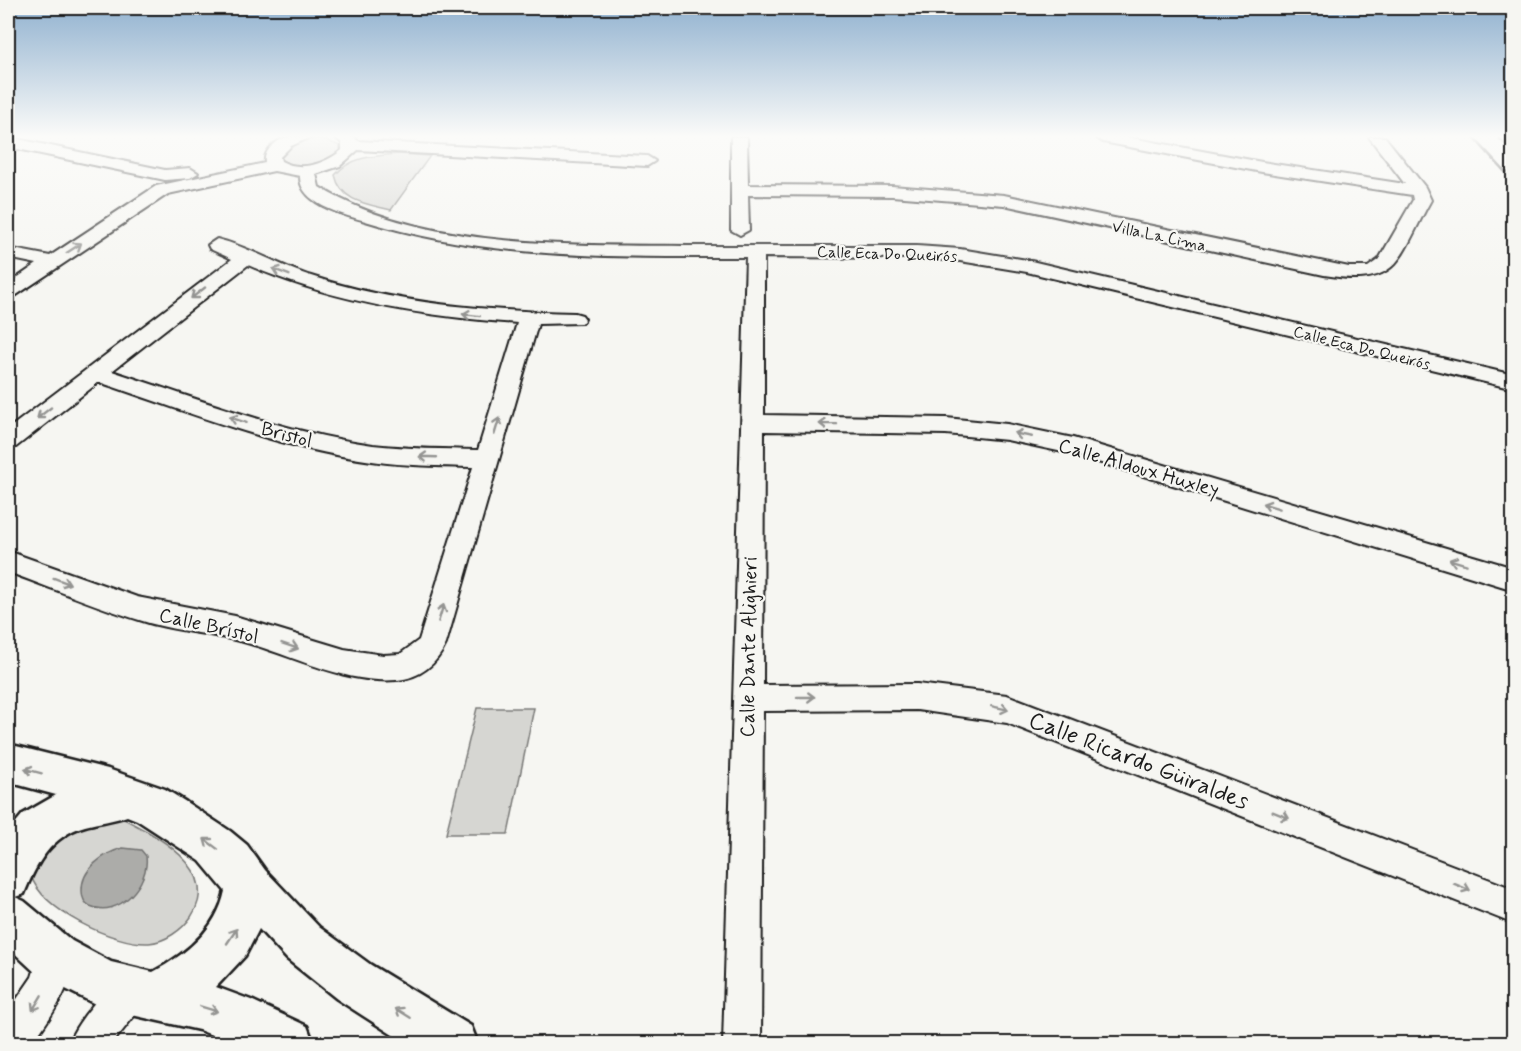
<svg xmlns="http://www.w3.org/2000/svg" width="1521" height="1051" font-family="Mynerve,sans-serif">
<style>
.green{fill:#d6d6d2;stroke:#797977;stroke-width:1.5}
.water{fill:#acaca9;stroke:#727271;stroke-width:1.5}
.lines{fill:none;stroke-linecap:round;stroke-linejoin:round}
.street-casing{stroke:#1c1c1c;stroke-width:4}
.secondary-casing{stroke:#1c1c1c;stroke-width:5}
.street{fill:#f6f6f2;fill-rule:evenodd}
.secondary{fill:#f6f6f2;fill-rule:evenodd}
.oneway{stroke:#949492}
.labels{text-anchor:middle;stroke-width:4.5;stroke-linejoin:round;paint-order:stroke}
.far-street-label{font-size:16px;fill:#1c1c1c;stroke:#f6f6f2}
.street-label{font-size:20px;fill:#1c1c1c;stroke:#f6f6f2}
.near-street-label{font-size:24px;fill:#1c1c1c;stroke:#f6f6f2}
</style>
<rect width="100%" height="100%" fill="#f6f6f2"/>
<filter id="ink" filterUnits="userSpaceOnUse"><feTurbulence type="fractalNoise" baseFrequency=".0167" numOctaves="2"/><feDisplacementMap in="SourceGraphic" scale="12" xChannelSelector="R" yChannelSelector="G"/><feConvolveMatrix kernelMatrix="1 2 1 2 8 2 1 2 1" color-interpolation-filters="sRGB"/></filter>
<g filter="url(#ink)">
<g class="green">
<path d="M 323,139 L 340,146 L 340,150 C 329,165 298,171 282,160 L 281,156 C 292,142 306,139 323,139 Z"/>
<path d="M 399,154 L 430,156 L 391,210 C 367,204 341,202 335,175 C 352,156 374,156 399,154 Z"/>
<path d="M 477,708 L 534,708 L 508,834 L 446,834 Z"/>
<path d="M 116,815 C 152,833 224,868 191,917 C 182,930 165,942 149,943 C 115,945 40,910 31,875 C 28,866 35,849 38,840 Z"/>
</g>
<path class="water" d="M 123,848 L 141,850 L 146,856 C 150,883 119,919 90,906 C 84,903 82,898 82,891 C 81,869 104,853 123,848 Z"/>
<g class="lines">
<defs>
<g id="street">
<path d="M 8,137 L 165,170 L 190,168 L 198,173 L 190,178 L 165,180 L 8,147 Z"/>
<path d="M 288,137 L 311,137 L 291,146 L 280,157 L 281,161 C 301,172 325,164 342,150 L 342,143 L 334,137 L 354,137 L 358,141 L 647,156 L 655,161 L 647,166 L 358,150 L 340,166 L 316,174 L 319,187 C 420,250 578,245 695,246 C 769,246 843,246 917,246 L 960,249 L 1027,260 L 1514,375 L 1514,389 L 1027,272 L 960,261 L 917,258 L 764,257 L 764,415 L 946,418 L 1007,424 L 1073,438 L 1514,568 L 1514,590 L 1072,454 L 1007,440 L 946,434 L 764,431 L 763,685 L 917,684 L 1007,695 L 1514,889 L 1514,924 L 1007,723 L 917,710 L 763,711 L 761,1044 L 723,1044 L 746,257 C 612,257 491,260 362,220 C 341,214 299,203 300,176 L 274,171 L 168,194 L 15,296 L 8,298 L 8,284 L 37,264 L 8,258 L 8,248 L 50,256 L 156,186 L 265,163 C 263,150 277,140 288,137 Z"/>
<path d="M 731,137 L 747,137 L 748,185 L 892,186 L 1004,195 L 1349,267 L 1368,267 L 1379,259 L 1413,200 L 1412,195 L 1262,172 L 1103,142 L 1095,137 L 1126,137 L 1262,162 L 1405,184 L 1369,137 L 1385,137 L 1425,187 L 1431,200 C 1398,259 1401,288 1324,275 L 1004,205 L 892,196 L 748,195 L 749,230 L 740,235 L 731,230 Z"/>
<path d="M 217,239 C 249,247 280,266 311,276 C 397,304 486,311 575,313 L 582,315 L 585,319 L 582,323 L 538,324 L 446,644 C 437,664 420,678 397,680 C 346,684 296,657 247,643 C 215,634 181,632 149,623 C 101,609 55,589 8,572 L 8,551 L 137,597 L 235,616 L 344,649 L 383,655 L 400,654 L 419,640 L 473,467 C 439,466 405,466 372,461 C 278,448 188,412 99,382 L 16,447 L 8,449 L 8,429 L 232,259 L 210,249 L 208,245 ZM 248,265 C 332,302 426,317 517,323 L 478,450 C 443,449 408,449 373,445 C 283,432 198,399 112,371 Z"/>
<path d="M 55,940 L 68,945 C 82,979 50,1016 32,1044 L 8,1044 L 8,1012 L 32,977 L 42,945 Z"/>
<path d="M 129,974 L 142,980 L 148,993 L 142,1006 L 112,1044 L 68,1044 C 77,1021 107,984 129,974 Z"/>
</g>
<g id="secondary">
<path d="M 1475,137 L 1496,137 L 1514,154 L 1514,172 L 1506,171 Z"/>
<path d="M 8,744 L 108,769 L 165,789 L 186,802 L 230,831 L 247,845 L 265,870 L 319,927 L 371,965 L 471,1026 L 478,1044 L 407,1044 L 337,999 L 287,959 L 259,929 L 245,956 L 216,987 L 251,1000 L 307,1026 L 314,1044 L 235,1044 L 199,1030 L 105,1009 L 38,975 L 8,947 L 8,832 L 23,814 L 56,795 L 8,782 ZM 127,816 L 137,820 L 200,861 L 225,891 C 217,929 187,954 153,972 L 111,962 L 72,941 L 24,901 L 15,897 L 24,894 C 36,864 51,836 85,826 C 99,822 113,821 127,816 Z"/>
</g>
</defs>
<use href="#street" class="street-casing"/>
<use href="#secondary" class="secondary-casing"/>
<use href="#street" class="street"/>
<use href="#secondary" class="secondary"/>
</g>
<defs><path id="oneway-shaft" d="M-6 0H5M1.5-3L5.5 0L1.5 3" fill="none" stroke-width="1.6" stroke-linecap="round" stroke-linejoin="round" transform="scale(1.5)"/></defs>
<g class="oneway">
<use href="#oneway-shaft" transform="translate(74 248) rotate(-33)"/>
<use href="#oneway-shaft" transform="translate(281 272) rotate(-159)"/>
<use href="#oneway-shaft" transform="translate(198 293) rotate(142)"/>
<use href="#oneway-shaft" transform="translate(471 315) rotate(-173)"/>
<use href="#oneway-shaft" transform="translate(44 413) rotate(142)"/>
<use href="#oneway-shaft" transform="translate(238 420) rotate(-162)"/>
<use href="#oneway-shaft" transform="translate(828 424) rotate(-179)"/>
<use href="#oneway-shaft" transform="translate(497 426) rotate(-73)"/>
<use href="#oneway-shaft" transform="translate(1023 435) rotate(-169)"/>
<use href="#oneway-shaft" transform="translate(428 457) rotate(-178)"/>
<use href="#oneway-shaft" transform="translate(1271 506) rotate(-163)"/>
<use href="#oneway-shaft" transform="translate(1458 562) rotate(-163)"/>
<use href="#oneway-shaft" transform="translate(62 581) rotate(20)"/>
<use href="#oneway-shaft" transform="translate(441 613) rotate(-73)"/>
<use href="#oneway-shaft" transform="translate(290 646) rotate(19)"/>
<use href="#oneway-shaft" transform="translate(806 697)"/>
<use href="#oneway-shaft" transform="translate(1000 708) rotate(12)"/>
<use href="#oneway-shaft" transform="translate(33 771) rotate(-165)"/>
<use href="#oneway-shaft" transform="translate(1281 815) rotate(22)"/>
<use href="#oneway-shaft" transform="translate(211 844) rotate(-143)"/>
<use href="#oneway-shaft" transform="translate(1462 887) rotate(22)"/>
<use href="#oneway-shaft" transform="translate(232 936) rotate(-56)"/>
<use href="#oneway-shaft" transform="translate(37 1003) rotate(121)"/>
<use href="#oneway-shaft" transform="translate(209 1009) rotate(17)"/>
<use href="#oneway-shaft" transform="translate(403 1013) rotate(-148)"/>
</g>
</g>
<linearGradient id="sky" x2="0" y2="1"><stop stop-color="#90b1cf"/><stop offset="0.48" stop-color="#fbfbf9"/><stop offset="1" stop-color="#fbfbf9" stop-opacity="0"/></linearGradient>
<rect width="1521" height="284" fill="url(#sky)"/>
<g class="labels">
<g class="far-street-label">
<text transform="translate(1159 235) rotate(12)" y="6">Villa La Cima</text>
<text transform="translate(887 253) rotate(2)" y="6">Calle Eca Do Queirós</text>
<text transform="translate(1362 347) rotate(14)" y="6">Calle Eca Do Queirós</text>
</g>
<g class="street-label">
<text transform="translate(287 434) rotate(15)" y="7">Bristol</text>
<text transform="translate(1139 467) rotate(16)" y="7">Calle Aldoux Huxley</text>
<text transform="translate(209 625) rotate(13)" y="7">Calle Brístol</text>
<text transform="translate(748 647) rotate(-89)" y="7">Calle Dante Alighieri</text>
</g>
<g class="near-street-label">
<text transform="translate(1139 760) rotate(21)" y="8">Calle Ricardo Güiraldes</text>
</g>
</g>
<rect width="1521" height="1051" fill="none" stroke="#f6f6f2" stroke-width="30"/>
<rect x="15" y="15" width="1491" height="1021" fill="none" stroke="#1c1c1c" stroke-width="2" filter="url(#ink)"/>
</svg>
